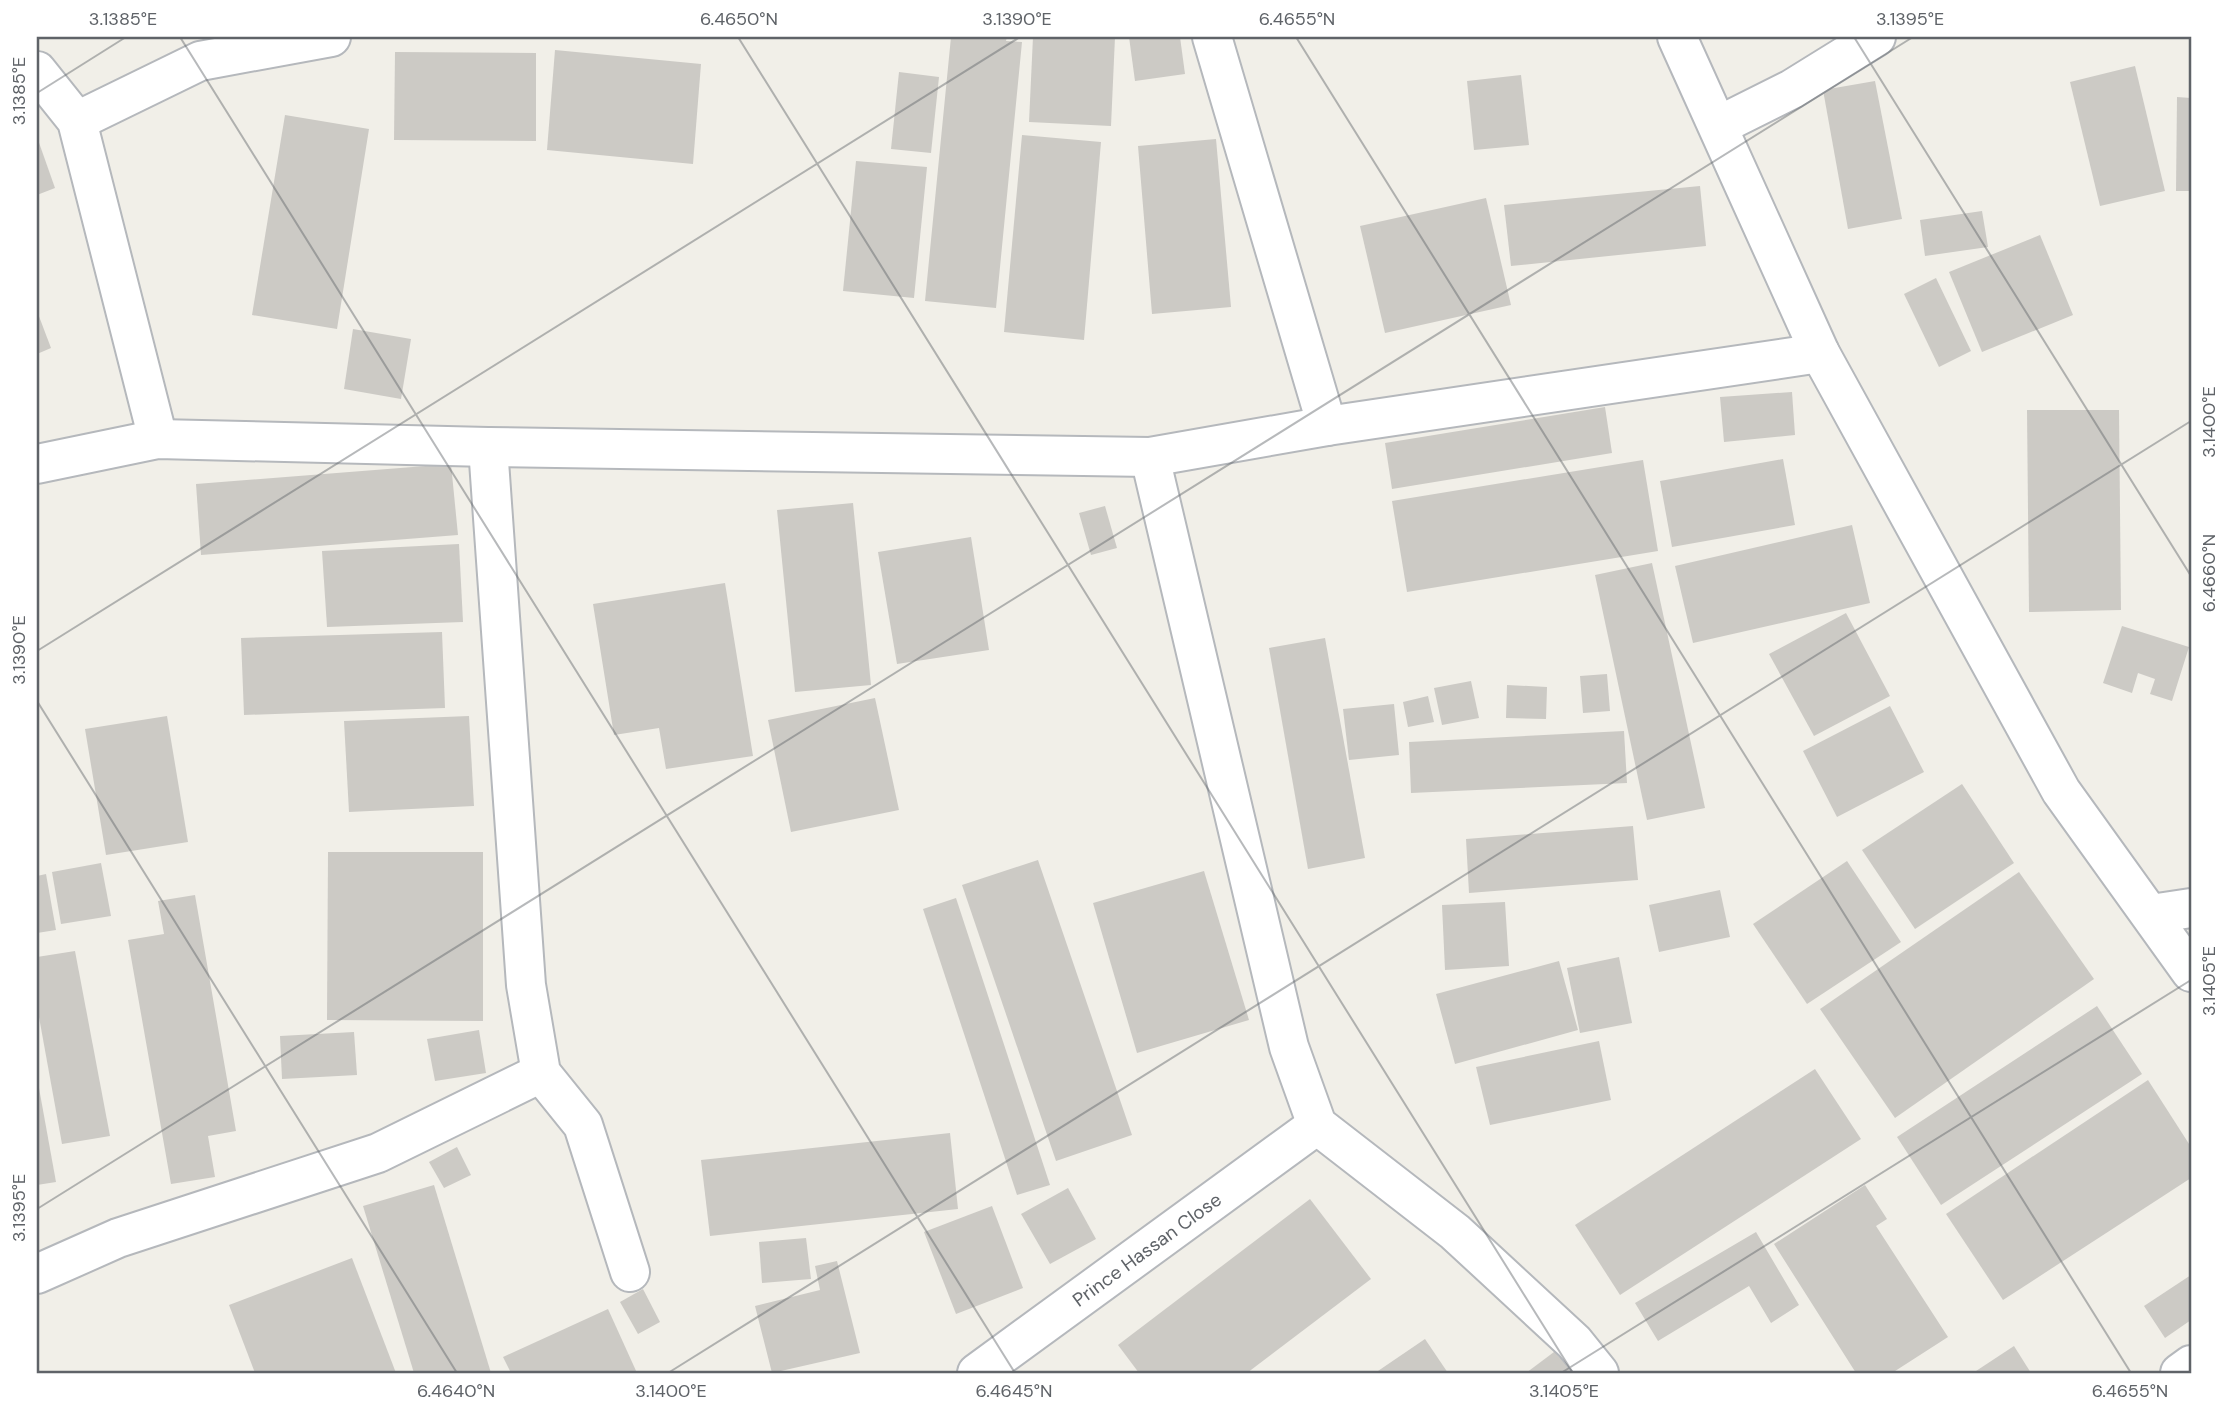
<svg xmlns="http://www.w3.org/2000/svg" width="2228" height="1410" font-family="'DM Sans',sans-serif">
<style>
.building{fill:#cccac5}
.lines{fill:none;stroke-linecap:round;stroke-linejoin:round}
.minor-casing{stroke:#b5b8bc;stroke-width:42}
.minor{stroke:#fff;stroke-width:38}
.ticks{fill:none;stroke:#5f6368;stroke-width:2;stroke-opacity:0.45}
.labels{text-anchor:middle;stroke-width:5;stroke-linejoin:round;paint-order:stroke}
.street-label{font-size:19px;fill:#5f6368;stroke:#fff}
.neatline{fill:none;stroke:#5f6368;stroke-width:2.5}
.ticks-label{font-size:18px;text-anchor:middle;fill:#5f6368}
</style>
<rect width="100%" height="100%" fill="#f1efe8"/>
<g class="building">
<path d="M 951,37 L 1007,37 L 1006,41 L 1022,42 L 996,308 L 925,301 Z"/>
<path d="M 1033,37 L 1115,37 L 1111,126 L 1029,122 Z"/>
<path d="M 1129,37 L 1180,37 L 1185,74 L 1135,81 Z"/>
<path d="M 555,50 L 701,64 L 693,164 L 547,150 Z"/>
<path d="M 395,52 L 536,53 L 536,141 L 394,140 Z"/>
<path d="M 2135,66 L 2165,191 L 2100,206 L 2070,82 Z"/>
<path d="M 899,72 L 939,77 L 931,153 L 891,149 Z"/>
<path d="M 1521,75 L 1529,145 L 1474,150 L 1467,81 Z"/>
<path d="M 1875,81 L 1902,219 L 1848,229 L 1823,90 Z"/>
<path d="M 2177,97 L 2191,98 L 2191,191 L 2176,191 Z"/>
<path d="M 285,115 L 369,129 L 337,329 L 252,315 Z"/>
<path d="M 1022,135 L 1101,142 L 1084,340 L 1004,332 Z"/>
<path d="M 37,137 L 55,188 L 37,195 Z"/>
<path d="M 1216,139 L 1231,307 L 1152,314 L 1138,146 Z"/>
<path d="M 856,161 L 927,167 L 914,298 L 843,291 Z"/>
<path d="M 1700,186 L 1706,246 L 1511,266 L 1504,205 Z"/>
<path d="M 1486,198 L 1511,305 L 1385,333 L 1360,226 Z"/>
<path d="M 1982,211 L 1988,247 L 1925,256 L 1920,220 Z"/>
<path d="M 2040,235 L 2073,315 L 1982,352 L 1949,272 Z"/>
<path d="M 1936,278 L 1971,351 L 1939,367 L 1904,294 Z"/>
<path d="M 37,311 L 51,348 L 37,354 Z"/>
<path d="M 353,329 L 411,339 L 401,399 L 344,389 Z"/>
<path d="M 1792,392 L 1795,435 L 1724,442 L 1720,397 Z"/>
<path d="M 1605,407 L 1612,453 L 1392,489 L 1385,443 Z"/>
<path d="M 2027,410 L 2119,410 L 2121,610 L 2029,612 Z"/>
<path d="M 1783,459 L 1795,525 L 1672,547 L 1660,481 Z"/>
<path d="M 1643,460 L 1658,551 L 1407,592 L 1392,501 Z"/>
<path d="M 451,464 L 458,535 L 201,555 L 196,484 Z"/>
<path d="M 853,503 L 871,685 L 795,692 L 777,510 Z"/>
<path d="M 1105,506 L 1117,548 L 1091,555 L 1079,513 Z"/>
<path d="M 1852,525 L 1870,603 L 1693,643 L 1675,566 Z"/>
<path d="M 971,537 L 989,650 L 897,664 L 878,552 Z"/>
<path d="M 459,544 L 463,622 L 327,627 L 322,551 Z"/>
<path d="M 1652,563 L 1705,808 L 1647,820 L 1595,575 Z"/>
<path d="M 725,583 L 753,756 L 666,769 L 659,728 L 614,735 L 593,604 Z"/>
<path d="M 1846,613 L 1890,696 L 1814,736 L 1769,654 Z"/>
<path d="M 2122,626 L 2189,647 L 2172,701 L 2150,694 L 2155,679 L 2138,673 L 2132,693 L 2103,683 Z"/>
<path d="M 442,632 L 445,708 L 244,715 L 241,638 Z"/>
<path d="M 1325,638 L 1365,858 L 1308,869 L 1269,648 Z"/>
<path d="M 1607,674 L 1610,711 L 1583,713 L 1580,676 Z"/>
<path d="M 1471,681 L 1479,718 L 1442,725 L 1434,688 Z"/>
<path d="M 1507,685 L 1547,687 L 1546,719 L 1506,718 Z"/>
<path d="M 1428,696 L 1434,722 L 1408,727 L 1403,702 Z"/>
<path d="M 875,698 L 899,810 L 791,832 L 768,720 Z"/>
<path d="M 1394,704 L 1399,755 L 1349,760 L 1343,709 Z"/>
<path d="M 1890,706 L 1924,772 L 1837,817 L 1803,751 Z"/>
<path d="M 167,716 L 188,842 L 106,855 L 85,729 Z"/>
<path d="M 469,716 L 474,806 L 349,812 L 344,721 Z"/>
<path d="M 1624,731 L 1627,783 L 1411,793 L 1409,742 Z"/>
<path d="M 1962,784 L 2014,863 L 1915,929 L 1862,850 Z"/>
<path d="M 1633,826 L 1638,880 L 1469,893 L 1466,839 Z"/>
<path d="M 328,852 L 483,852 L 483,1021 L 327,1020 Z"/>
<path d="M 1038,860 L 1132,1135 L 1056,1161 L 962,885 Z"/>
<path d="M 1847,861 L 1901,942 L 1807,1004 L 1753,924 Z"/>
<path d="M 101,863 L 111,916 L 61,924 L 52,872 Z"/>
<path d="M 1204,871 L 1249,1020 L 1137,1053 L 1093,903 Z"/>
<path d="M 2019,872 L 2094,979 L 1895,1118 L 1820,1009 Z"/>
<path d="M 46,874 L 56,930 L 37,933 L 37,876 Z"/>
<path d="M 1720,890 L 1730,937 L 1659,952 L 1649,905 Z"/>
<path d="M 195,895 L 236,1131 L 208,1136 L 215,1177 L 171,1184 L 128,940 L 164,934 L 158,901 Z"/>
<path d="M 956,898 L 1050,1185 L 1017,1195 L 923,909 Z"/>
<path d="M 1505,902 L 1509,966 L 1445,970 L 1442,905 Z"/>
<path d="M 75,951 L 110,1136 L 62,1144 L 37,1006 L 37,957 Z"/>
<path d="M 1619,957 L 1632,1023 L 1580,1033 L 1567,968 Z"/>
<path d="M 1559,961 L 1578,1030 L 1455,1064 L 1436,994 Z"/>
<path d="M 2097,1006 L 2142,1074 L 1941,1205 L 1897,1137 Z"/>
<path d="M 479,1030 L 486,1073 L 435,1081 L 427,1039 Z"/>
<path d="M 354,1032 L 357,1075 L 282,1079 L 280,1036 Z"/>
<path d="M 1599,1041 L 1611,1100 L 1490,1125 L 1476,1067 Z"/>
<path d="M 1815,1069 L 1861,1139 L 1620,1295 L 1575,1225 Z"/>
<path d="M 37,1077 L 56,1182 L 37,1185 Z"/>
<path d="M 2148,1080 L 2191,1147 L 2191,1178 L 2003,1300 L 1946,1214 Z"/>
<path d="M 950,1133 L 958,1209 L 710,1236 L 701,1160 Z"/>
<path d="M 457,1147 L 471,1175 L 444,1188 L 429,1162 Z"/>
<path d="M 434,1185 L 491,1373 L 414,1373 L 363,1206 Z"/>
<path d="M 1865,1185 L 1887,1219 L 1876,1226 L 1948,1337 L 1892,1373 L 1856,1373 L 1774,1244 Z"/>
<path d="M 1068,1188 L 1096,1239 L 1050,1264 L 1021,1214 Z"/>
<path d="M 1310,1199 L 1371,1279 L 1247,1373 L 1139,1373 L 1118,1345 Z"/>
<path d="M 992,1206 L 1023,1288 L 956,1314 L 924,1232 Z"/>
<path d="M 1756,1232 L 1799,1305 L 1771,1323 L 1749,1286 L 1658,1341 L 1635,1303 Z"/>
<path d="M 806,1238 L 811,1279 L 762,1283 L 759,1242 Z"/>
<path d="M 352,1258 L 396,1373 L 255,1373 L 229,1305 Z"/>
<path d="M 837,1261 L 860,1353 L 772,1373 L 755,1306 L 820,1290 L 815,1266 Z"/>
<path d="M 2191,1275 L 2191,1320 L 2165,1338 L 2144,1306 Z"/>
<path d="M 643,1289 L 660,1322 L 638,1334 L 620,1302 Z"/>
<path d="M 608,1309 L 637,1373 L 511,1373 L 503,1357 Z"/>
<path d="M 1425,1339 L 1448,1373 L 1375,1373 Z"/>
<path d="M 1562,1346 L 1582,1373 L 1526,1373 Z"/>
<path d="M 2014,1346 L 2031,1373 L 1973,1373 Z"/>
</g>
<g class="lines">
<defs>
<g id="minor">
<path d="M 1212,37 L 1327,426"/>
<path d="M 1677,37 L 1820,353 L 2061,791 L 2191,972"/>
<path d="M 37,71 L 77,121 L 158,439"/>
<path d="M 77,121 L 200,61 L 331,37"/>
<path d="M 1718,126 L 1792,89 L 1876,37"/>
<path d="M 488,447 L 526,985 L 541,1073 L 583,1125 L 630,1272"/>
<path d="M 1150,457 L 1289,1047 L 1317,1125 L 1455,1232 L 1574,1342 L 1599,1373"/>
<path d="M 37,464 L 158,439 L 488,447 L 1150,457 L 1327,426 L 1820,353"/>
<path d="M 2151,914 L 2191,908"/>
<path d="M 37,1274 L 118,1238 L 378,1153 L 541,1073"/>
<path id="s1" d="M 977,1373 L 1317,1125"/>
<path d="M 2180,1373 L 2191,1365"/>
</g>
</defs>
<use href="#minor" class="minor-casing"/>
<use href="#minor" class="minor"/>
</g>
<path class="ticks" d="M 180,37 L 1015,1373M 738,37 L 1573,1373M 1296,37 L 2131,1373M 1854,37 L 2191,576M 37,93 L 126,37M 37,651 L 1020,37M 37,701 L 457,1373M 37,1209 L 1913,37M 668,1373 L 2191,421M 1561,1373 L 2191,980"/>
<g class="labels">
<g class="street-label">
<text dy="7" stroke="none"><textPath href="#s1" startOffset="210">Prince Hassan Close</textPath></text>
</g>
</g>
<rect width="2228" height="1410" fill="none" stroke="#ffffff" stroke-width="77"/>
<rect x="38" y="38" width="2152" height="1334" class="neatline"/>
<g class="ticks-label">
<text x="123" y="25">3.1385°E</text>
<text x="739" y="25">6.4650°N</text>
<text x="1017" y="25">3.1390°E</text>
<text x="1297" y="25">6.4655°N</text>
<text x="1910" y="25">3.1395°E</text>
<text transform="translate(19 91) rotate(-90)" y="6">3.1385°E</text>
<text transform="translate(2209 422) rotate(-90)" y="6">3.1400°E</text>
<text transform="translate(2209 573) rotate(-90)" y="6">6.4660°N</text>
<text transform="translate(19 650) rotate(-90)" y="6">3.1390°E</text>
<text transform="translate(2209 981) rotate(-90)" y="6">3.1405°E</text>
<text transform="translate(19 1208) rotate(-90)" y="6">3.1395°E</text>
<text x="456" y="1397">6.4640°N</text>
<text x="671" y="1397">3.1400°E</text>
<text x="1014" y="1397">6.4645°N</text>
<text x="1564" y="1397">3.1405°E</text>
<text x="2130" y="1397">6.4655°N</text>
</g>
</svg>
